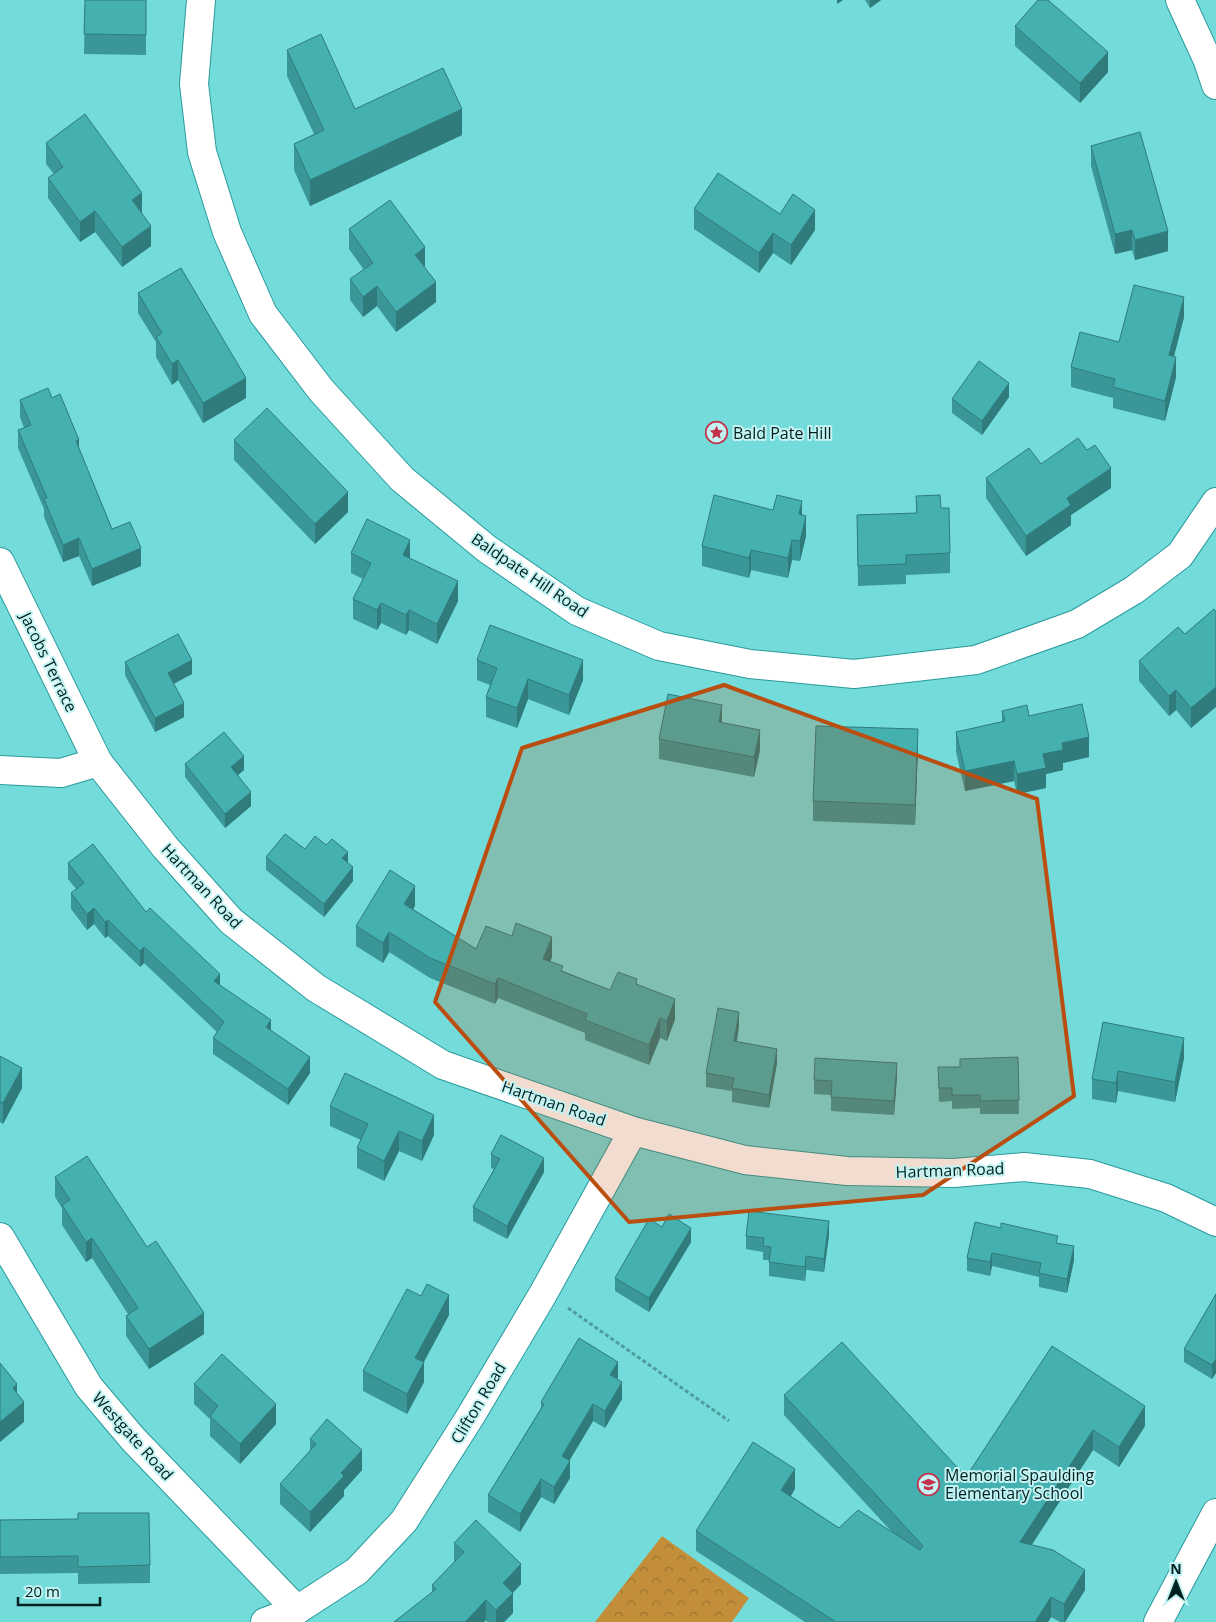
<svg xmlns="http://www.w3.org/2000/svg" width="1216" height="1622" font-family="'Open Sans',sans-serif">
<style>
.park{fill:url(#park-crowns)}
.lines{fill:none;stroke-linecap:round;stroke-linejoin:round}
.minor-casing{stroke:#299a9b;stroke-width:30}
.secondary-casing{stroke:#299a9b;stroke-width:30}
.path{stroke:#4d9d9d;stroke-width:3;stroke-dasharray:4 2.5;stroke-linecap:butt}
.minor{stroke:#fff;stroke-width:28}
.secondary{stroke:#fff;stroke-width:28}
.wall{fill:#3b9797}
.shaded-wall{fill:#307b7b}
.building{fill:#45b0b0;stroke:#307b7b}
.marked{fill:#ba4e10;fill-opacity:0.2;stroke:#ba4e10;stroke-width:4;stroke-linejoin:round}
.labels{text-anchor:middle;stroke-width:4;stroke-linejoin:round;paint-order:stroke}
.poi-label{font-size:16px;fill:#002121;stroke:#c3f3f2;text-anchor:start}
.street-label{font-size:16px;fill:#002121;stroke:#c3f3f2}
</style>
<defs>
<pattern id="park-crowns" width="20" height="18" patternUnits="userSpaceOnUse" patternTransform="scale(1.25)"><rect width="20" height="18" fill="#c38e39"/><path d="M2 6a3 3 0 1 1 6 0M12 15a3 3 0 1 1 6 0" fill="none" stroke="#9c7430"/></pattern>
</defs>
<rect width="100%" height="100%" fill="#74dbdb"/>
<path class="park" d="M 662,1536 L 749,1598 L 732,1622 L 595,1622 Z"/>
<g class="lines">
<defs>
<g id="minor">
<path d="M 201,0 L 194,84 L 202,152 L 227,232 L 263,314 L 321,390 L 402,479 L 487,549 L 577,611 L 659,646 L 750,664 L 854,674 L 976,660 L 1077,624 L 1134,590 L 1180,555 L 1216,502"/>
<path d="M 1180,0 L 1208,61 L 1216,85"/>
<path d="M 0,562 L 98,762"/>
<path d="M 0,770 L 61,773 L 98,762 L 165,847 L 231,921 L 316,988 L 443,1065 L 633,1131 L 745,1160 L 847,1171 L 954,1173 L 1024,1167 L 1090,1174 L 1166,1198 L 1216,1222"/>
<path d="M 0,1237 L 89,1387 L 133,1439 L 297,1610"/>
<path d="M 265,1622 L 297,1610 L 357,1571 L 404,1521 L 470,1417 L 543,1294 L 633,1131"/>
</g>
<path id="secondary" d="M 1158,1622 L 1216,1513"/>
</defs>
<use href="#minor" class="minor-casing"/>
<use href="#secondary" class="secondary-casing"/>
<path class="path" d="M 568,1308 L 729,1421"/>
<use href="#minor" class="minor"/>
<use href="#secondary" class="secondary"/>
</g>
<g class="wall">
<path d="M 85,0 L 146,0 L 146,55 L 84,54 Z"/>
<path d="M 865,0 L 881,0 L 870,8 Z"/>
<path d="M 1015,26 L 1108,72 L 1080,103 L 1015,46 Z"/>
<path d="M 287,50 L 355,109 L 462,135 L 310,206 L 294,170 L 294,144 L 314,134 L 287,76 Z"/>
<path d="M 46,143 L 142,213 L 151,246 L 122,267 L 95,232 L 80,242 L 48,198 L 48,178 L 54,174 L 46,164 Z"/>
<path d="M 1091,146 L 1168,251 L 1135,260 L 1132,250 L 1115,254 L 1091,166 Z"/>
<path d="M 694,209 L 780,214 L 815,230 L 791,265 L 773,253 L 759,273 L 694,229 Z"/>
<path d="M 349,229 L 425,267 L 436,302 L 396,332 L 377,306 L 363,317 L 350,300 L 350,279 L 364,270 L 349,249 Z"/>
<path d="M 138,293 L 246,398 L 203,423 L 178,380 L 172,385 L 156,357 L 156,342 L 138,313 Z"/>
<path d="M 1184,317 L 1174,356 L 1176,377 L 1165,421 L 1113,408 L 1113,398 L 1071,387 L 1071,367 L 1119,342 Z"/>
<path d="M 1009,397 L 982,435 L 952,413 L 952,399 Z"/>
<path d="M 52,398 L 79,450 L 112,529 L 141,566 L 92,586 L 79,556 L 63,562 L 44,517 L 44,509 L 18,448 L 18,430 L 24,428 L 20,417 L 20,400 Z"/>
<path d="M 234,440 L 348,512 L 315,544 L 234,460 Z"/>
<path d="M 1041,464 L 1111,488 L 1071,515 L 1071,525 L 1026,556 L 986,498 L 986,478 Z"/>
<path d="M 916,496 L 941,508 L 950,553 L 950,573 L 906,575 L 906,584 L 858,586 L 857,515 L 916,513 Z"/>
<path d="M 773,510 L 802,515 L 806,536 L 800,561 L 792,560 L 788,578 L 751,570 L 749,578 L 702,566 L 702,546 Z"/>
<path d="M 351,553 L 410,559 L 458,601 L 437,644 L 409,630 L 406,635 L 381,623 L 377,630 L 353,619 L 353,599 L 363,579 L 351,573 Z"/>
<path d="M 1214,609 L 1191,728 L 1176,710 L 1169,716 L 1139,681 L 1139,661 L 1185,634 Z"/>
<path d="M 477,660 L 583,680 L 569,715 L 528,699 L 517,728 L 486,717 L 486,697 L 490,685 L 477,680 Z"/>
<path d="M 125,662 L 192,674 L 174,684 L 184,717 L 155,732 L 125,675 Z"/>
<path d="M 1002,711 L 1029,716 L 1089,757 L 1063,763 L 1063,770 L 1046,774 L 1046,788 L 1017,794 L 1014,781 L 965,791 L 956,752 L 956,732 L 1002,722 Z"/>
<path d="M 659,739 L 760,750 L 754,777 L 659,759 Z"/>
<path d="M 918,749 L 915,825 L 813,821 L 813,801 Z"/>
<path d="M 185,764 L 244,770 L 238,775 L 251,806 L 225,828 L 185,777 Z"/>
<path d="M 305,849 L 348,863 L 353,881 L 324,917 L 266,870 L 266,857 Z"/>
<path d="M 68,863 L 146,912 L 220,985 L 271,1031 L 310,1073 L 288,1105 L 213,1054 L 213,1038 L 217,1032 L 144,963 L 140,967 L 108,936 L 105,938 L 94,924 L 87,930 L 71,909 L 71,893 L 76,889 L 68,879 Z"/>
<path d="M 415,906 L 413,909 L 476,949 L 552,957 L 550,961 L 563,971 L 610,990 L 637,985 L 675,1019 L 667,1041 L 660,1038 L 649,1065 L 585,1040 L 585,1033 L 498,998 L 495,1004 L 430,978 L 389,952 L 383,963 L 356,946 L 356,926 Z"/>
<path d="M 1103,1022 L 1184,1058 L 1175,1102 L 1118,1091 L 1116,1103 L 1092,1099 L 1092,1079 Z"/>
<path d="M 739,1026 L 737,1042 L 777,1063 L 769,1108 L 732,1102 L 732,1091 L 706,1087 L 706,1073 Z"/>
<path d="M 0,1056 L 22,1088 L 3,1124 L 0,1122 Z"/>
<path d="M 1018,1057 L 1019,1114 L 980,1114 L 980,1108 L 952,1109 L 952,1101 L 939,1102 L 938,1067 L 960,1067 Z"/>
<path d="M 897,1077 L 894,1115 L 831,1111 L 831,1095 L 814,1094 L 814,1080 Z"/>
<path d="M 330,1106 L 434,1135 L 422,1161 L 399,1151 L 384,1181 L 357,1168 L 357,1148 L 361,1140 L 330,1126 Z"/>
<path d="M 491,1154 L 544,1172 L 507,1239 L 473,1221 L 473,1207 L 494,1169 L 491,1168 Z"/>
<path d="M 55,1177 L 204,1334 L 149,1369 L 126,1336 L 126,1316 L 128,1314 L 92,1258 L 86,1262 L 62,1225 L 62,1208 L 55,1197 Z"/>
<path d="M 975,1222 L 1058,1243 L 1074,1260 L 1067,1293 L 1039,1287 L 1039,1277 L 992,1266 L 990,1276 L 967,1271 L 967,1258 Z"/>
<path d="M 662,1227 L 691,1242 L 649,1312 L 615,1291 L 615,1278 Z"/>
<path d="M 829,1235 L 824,1272 L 806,1270 L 805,1281 L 769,1276 L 769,1260 L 763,1260 L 763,1252 L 746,1249 L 746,1236 Z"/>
<path d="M 1216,1294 L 1216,1373 L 1212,1379 L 1184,1362 L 1184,1349 Z"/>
<path d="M 449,1315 L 424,1362 L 424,1382 L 407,1414 L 363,1391 L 363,1371 Z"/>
<path d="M 1052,1346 L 1145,1426 L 1119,1467 L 1093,1450 L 1032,1545 L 1085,1590 L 1065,1622 L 1060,1622 L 1051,1617 L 1048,1622 L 805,1622 L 696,1551 L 696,1531 L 795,1489 L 791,1496 L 839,1528 L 891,1531 L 784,1415 L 784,1395 L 966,1477 Z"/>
<path d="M 618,1380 L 622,1399 L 605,1428 L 593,1421 L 569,1461 L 570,1478 L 554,1504 L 541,1497 L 520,1532 L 488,1512 L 488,1495 L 541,1408 L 541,1402 Z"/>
<path d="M 194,1384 L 276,1424 L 240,1464 L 210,1436 L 210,1419 L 194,1404 Z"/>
<path d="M 310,1439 L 362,1470 L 344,1490 L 344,1496 L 310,1532 L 280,1504 L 280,1484 L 310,1451 Z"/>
<path d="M 0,1520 L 150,1565 L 150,1583 L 78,1584 L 78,1573 L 0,1574 Z"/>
<path d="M 454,1543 L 521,1584 L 513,1593 L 513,1613 L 504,1622 L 487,1622 L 486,1620 L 484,1622 L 394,1622 L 432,1593 L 432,1585 L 454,1562 Z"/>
</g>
<g class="shaded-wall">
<path d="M 837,0 L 843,0 L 837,4 Z"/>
<path d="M 870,0 L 881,0 L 870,8 Z"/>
<path d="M 1108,52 L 1108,72 L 1080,103 L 1080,83 Z"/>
<path d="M 462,109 L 462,135 L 310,206 L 310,180 Z"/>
<path d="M 142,193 L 142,213 L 132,200 Z"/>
<path d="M 815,210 L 815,230 L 791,265 L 791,245 Z"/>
<path d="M 95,211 L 95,232 L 80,242 L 80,222 Z"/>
<path d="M 151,226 L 151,246 L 122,267 L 122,247 Z"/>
<path d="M 1132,230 L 1132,250 L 1115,254 L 1115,234 Z"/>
<path d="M 1168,231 L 1168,251 L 1135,260 L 1135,240 Z"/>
<path d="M 773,233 L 773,253 L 759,273 L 759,253 Z"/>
<path d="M 425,247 L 425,267 L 415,255 Z"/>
<path d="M 436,282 L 436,302 L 396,332 L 396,312 Z"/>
<path d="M 377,286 L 377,306 L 363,317 L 363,297 Z"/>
<path d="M 1184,297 L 1184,317 L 1169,375 L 1169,355 Z"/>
<path d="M 1176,357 L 1176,377 L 1165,421 L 1165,401 Z"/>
<path d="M 178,360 L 178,380 L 172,385 L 172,364 Z"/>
<path d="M 246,378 L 246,398 L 203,423 L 203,403 Z"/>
<path d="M 1009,383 L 1009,397 L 982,435 L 982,421 Z"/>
<path d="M 79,440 L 79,458 L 76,441 Z"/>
<path d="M 1111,468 L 1111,488 L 1071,515 L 1071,525 L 1026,556 L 1026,536 L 1067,498 Z"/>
<path d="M 348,492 L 348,512 L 315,544 L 315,524 Z"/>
<path d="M 802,501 L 802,521 L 799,514 Z"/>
<path d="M 806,516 L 806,536 L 800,561 L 800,541 Z"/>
<path d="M 79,538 L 79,556 L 63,562 L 63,545 Z"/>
<path d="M 410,540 L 410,560 L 403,555 Z"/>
<path d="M 792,540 L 792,560 L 788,578 L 788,558 Z"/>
<path d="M 141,548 L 141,566 L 92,586 L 92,569 Z"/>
<path d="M 751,550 L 751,570 L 749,578 L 749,558 Z"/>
<path d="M 458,581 L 458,601 L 437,644 L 437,624 Z"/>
<path d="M 381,603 L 381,623 L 377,630 L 377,610 Z"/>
<path d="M 409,610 L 409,630 L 406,635 L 406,615 Z"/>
<path d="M 192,660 L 192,674 L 168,686 L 168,673 Z"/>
<path d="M 583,660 L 583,680 L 569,715 L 569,695 Z"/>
<path d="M 528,679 L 528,699 L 517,728 L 517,708 Z"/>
<path d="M 1216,687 L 1216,707 L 1191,728 L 1191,708 Z"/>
<path d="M 1176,690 L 1176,710 L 1169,716 L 1169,696 Z"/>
<path d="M 184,703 L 184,717 L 155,732 L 155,718 Z"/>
<path d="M 722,705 L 722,725 L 719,722 Z"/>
<path d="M 918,729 L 918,749 L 915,825 L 915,805 Z"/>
<path d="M 760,730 L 760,750 L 754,777 L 754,757 Z"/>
<path d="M 1089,737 L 1089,757 L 1063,763 L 1063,770 L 1046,774 L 1046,788 L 1017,794 L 1017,774 L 1043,754 L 1062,743 Z"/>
<path d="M 244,756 L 244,770 L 231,781 L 231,767 Z"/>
<path d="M 1014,761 L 1014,781 L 965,791 L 965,771 Z"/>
<path d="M 251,792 L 251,806 L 225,828 L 225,814 Z"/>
<path d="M 348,852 L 348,865 L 342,858 Z"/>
<path d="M 353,867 L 353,881 L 324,917 L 324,904 Z"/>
<path d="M 415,886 L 415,906 L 404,924 L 404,904 Z"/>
<path d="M 94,908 L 94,924 L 87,930 L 87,914 Z"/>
<path d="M 108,920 L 108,936 L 105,938 L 105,922 Z"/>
<path d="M 389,932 L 389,952 L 383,963 L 383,943 Z"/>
<path d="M 552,937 L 552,957 L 543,979 L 543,959 Z"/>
<path d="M 144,947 L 144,963 L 140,967 L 140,951 Z"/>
<path d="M 220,974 L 220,991 L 214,981 Z"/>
<path d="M 498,978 L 498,998 L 495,1004 L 495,984 Z"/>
<path d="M 675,999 L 675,1019 L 667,1041 L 667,1021 Z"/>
<path d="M 739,1012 L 739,1026 L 734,1055 L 734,1041 Z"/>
<path d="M 660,1018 L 660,1038 L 649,1065 L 649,1045 Z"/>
<path d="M 271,1020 L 271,1036 L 266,1027 Z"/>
<path d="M 1184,1038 L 1184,1058 L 1175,1102 L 1175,1082 Z"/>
<path d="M 777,1049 L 777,1063 L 769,1108 L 769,1095 Z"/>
<path d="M 310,1057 L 310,1073 L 288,1105 L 288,1089 Z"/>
<path d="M 897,1063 L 897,1077 L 894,1115 L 894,1101 Z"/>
<path d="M 22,1068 L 22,1088 L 3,1124 L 3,1103 Z"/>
<path d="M 1118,1071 L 1118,1091 L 1116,1103 L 1116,1083 Z"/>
<path d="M 434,1115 L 434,1135 L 422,1161 L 422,1141 Z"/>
<path d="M 399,1131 L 399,1151 L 384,1181 L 384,1161 Z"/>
<path d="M 544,1158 L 544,1172 L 507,1239 L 507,1226 Z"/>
<path d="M 829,1221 L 829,1235 L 824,1272 L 824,1259 Z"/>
<path d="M 691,1228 L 691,1242 L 649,1312 L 649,1298 Z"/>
<path d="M 92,1238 L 92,1258 L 86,1262 L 86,1242 Z"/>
<path d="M 1074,1246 L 1074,1260 L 1067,1293 L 1067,1279 Z"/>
<path d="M 992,1253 L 992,1266 L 990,1276 L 990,1262 Z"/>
<path d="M 806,1256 L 806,1270 L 805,1281 L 805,1267 Z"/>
<path d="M 449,1295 L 449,1315 L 415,1378 L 415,1358 Z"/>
<path d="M 204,1313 L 204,1334 L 149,1369 L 149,1349 Z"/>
<path d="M 1216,1359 L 1216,1373 L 1212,1379 L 1212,1365 Z"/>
<path d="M 424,1362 L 424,1382 L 407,1414 L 407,1394 Z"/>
<path d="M 618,1362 L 618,1379 L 610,1375 Z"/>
<path d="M 622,1382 L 622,1399 L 605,1428 L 605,1411 Z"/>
<path d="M 17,1384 L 17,1404 L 13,1388 Z"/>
<path d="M 24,1402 L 24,1422 L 0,1442 L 0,1422 Z"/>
<path d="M 276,1404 L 276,1424 L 240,1464 L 240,1444 Z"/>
<path d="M 593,1404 L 593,1421 L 562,1473 L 562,1456 Z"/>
<path d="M 1145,1406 L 1145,1426 L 1119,1467 L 1119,1447 Z"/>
<path d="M 1093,1430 L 1093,1450 L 1020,1562 L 1020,1542 Z"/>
<path d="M 362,1450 L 362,1470 L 344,1490 L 344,1496 L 310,1532 L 310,1512 L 341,1473 Z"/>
<path d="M 570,1461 L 570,1478 L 554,1504 L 554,1487 Z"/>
<path d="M 795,1469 L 795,1489 L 781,1510 L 781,1490 Z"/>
<path d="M 541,1479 L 541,1497 L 520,1532 L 520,1514 Z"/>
<path d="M 521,1564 L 521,1584 L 503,1603 L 503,1583 Z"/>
<path d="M 1085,1570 L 1085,1590 L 1065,1622 L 1064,1622 L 1064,1604 Z"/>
<path d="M 513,1593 L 513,1613 L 504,1622 L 496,1622 L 496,1610 Z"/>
<path d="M 1051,1597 L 1051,1617 L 1048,1622 L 1035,1622 Z"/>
<path d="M 486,1600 L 486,1620 L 484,1622 L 465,1622 Z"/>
</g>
<g class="building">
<path d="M 85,0 L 146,0 L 146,35 L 84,34 Z"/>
<path d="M 1038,0 L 1048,0 L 1108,52 L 1080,83 L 1015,26 Z"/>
<path d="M 321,34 L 355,109 L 443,68 L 462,109 L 310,180 L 294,144 L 324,130 L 287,50 Z"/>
<path d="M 85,114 L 142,193 L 132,200 L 151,226 L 122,247 L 95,211 L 80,222 L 48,178 L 63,167 L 46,143 Z"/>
<path d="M 1140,132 L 1168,231 L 1135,240 L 1132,230 L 1115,234 L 1091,146 Z"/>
<path d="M 718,173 L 780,214 L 793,194 L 815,210 L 791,245 L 773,233 L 759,253 L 694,209 Z"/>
<path d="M 390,200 L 425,247 L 415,255 L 436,282 L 396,312 L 377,286 L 363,297 L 350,279 L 373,263 L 349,229 Z"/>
<path d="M 181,268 L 246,378 L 203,403 L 178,360 L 172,364 L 156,337 L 162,333 L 138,293 Z"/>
<path d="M 1134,285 L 1184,297 L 1169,355 L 1176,357 L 1165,401 L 1113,387 L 1115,379 L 1071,367 L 1080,332 L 1119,342 Z"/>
<path d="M 979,361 L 1009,383 L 982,421 L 952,399 Z"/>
<path d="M 48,388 L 52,398 L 60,394 L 79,440 L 76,441 L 112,529 L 130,522 L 141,548 L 92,569 L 79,538 L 63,545 L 44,499 L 47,498 L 18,430 L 31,425 L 20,400 Z"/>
<path d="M 267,408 L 348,492 L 315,524 L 234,440 Z"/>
<path d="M 1078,438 L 1087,450 L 1095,445 L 1111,468 L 1067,498 L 1071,505 L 1026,536 L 986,478 L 1029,448 L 1041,464 Z"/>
<path d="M 714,495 L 773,510 L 777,495 L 802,501 L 799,514 L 806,516 L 800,541 L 792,540 L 788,558 L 751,550 L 749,558 L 702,546 Z"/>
<path d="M 940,495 L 941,508 L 949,508 L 950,553 L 906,555 L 906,564 L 858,566 L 857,515 L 917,513 L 916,496 Z"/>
<path d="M 367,519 L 410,540 L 403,555 L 458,581 L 437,624 L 409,610 L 406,615 L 381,603 L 377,610 L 353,599 L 371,563 L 351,553 Z"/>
<path d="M 1214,609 L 1216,612 L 1216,687 L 1191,708 L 1176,690 L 1169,696 L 1139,661 L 1178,627 L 1185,634 Z"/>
<path d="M 490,625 L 583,660 L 569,695 L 528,679 L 517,708 L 486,697 L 497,668 L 477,660 Z"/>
<path d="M 178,634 L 192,660 L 168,673 L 184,703 L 155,718 L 125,662 Z"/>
<path d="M 668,694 L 722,705 L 719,722 L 760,730 L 754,757 L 659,739 Z"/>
<path d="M 1082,704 L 1089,737 L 1062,743 L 1063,750 L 1043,754 L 1046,768 L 1017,774 L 1014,761 L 965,771 L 956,732 L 1005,721 L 1002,711 L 1027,705 L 1029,716 Z"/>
<path d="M 816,726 L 918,729 L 915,805 L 813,801 Z"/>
<path d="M 224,732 L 244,756 L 231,767 L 251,792 L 225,814 L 185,764 Z"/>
<path d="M 285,834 L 305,849 L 315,836 L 326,845 L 332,839 L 348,852 L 342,858 L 353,867 L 324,904 L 266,857 Z"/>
<path d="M 93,844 L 146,912 L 150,908 L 220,974 L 214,981 L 271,1020 L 266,1027 L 310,1057 L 288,1089 L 213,1038 L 224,1022 L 144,947 L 140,951 L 108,920 L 105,922 L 94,908 L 87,914 L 71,893 L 84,883 L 68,863 Z"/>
<path d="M 390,870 L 415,886 L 404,904 L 476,949 L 486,926 L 512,936 L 516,923 L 552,937 L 543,959 L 563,966 L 561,971 L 610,990 L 618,972 L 637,979 L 636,984 L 675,999 L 667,1021 L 660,1018 L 649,1045 L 585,1020 L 587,1014 L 498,978 L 495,984 L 430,958 L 389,932 L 383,943 L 356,926 Z"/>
<path d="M 718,1008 L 739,1012 L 734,1041 L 777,1049 L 769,1095 L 732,1088 L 734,1078 L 706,1073 Z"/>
<path d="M 1103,1022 L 1184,1038 L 1175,1082 L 1118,1071 L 1116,1083 L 1092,1079 Z"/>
<path d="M 0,1056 L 22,1068 L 3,1103 L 0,1102 Z"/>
<path d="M 1018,1057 L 1019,1100 L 980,1101 L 980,1095 L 952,1095 L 952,1088 L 939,1088 L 938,1067 L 960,1067 L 960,1059 Z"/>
<path d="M 815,1058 L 897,1063 L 894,1101 L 831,1097 L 832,1081 L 814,1080 Z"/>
<path d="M 345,1073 L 434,1115 L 422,1141 L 399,1131 L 384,1161 L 357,1148 L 368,1124 L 330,1106 Z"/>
<path d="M 501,1135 L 544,1158 L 507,1226 L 473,1207 L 500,1159 L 491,1154 Z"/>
<path d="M 87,1156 L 147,1247 L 156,1241 L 204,1313 L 149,1349 L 126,1316 L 138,1308 L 92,1238 L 86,1242 L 62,1205 L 70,1200 L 55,1177 Z"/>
<path d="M 749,1211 L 829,1221 L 824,1259 L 806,1256 L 805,1267 L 769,1262 L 771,1247 L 763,1246 L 764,1238 L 746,1236 Z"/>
<path d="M 669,1214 L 691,1228 L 649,1298 L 615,1278 L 649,1219 L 662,1227 Z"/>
<path d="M 975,1222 L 1001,1228 L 1001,1223 L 1058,1236 L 1056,1243 L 1074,1246 L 1067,1279 L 1039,1273 L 1041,1263 L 992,1253 L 990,1262 L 967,1258 Z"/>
<path d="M 427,1284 L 449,1295 L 415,1358 L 424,1362 L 407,1394 L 363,1371 L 407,1289 L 421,1296 Z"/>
<path d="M 1216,1294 L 1216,1359 L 1212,1365 L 1184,1349 Z"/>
<path d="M 579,1338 L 618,1362 L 610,1375 L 622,1382 L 605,1411 L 593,1404 L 562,1456 L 570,1461 L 554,1487 L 541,1479 L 520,1514 L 488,1495 L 544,1404 L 541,1402 Z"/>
<path d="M 842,1342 L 966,1477 L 1052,1346 L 1145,1406 L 1119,1447 L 1093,1430 L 1020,1542 L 1053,1550 L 1085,1570 L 1064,1604 L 1051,1597 L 1035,1622 L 836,1622 L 696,1531 L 753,1442 L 795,1469 L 781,1490 L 839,1528 L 858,1510 L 920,1550 L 923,1546 L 784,1395 Z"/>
<path d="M 222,1354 L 276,1404 L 240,1444 L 210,1416 L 218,1406 L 194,1384 Z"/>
<path d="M 0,1363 L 17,1384 L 13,1388 L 24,1402 L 0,1422 Z"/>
<path d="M 327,1419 L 362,1450 L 341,1473 L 344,1476 L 310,1512 L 280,1484 L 316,1444 L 310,1439 Z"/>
<path d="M 78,1513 L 149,1513 L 150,1565 L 78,1567 L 78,1556 L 0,1557 L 0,1520 L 78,1519 Z"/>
<path d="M 476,1520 L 521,1564 L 503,1583 L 513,1593 L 496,1610 L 486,1600 L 465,1622 L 394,1622 L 436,1589 L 432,1585 L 464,1552 L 454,1543 Z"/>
</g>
<path class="marked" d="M 724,685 L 1037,799 L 1074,1096 L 923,1195 L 629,1222 L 435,1002 L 522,748 Z"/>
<defs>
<symbol id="sight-ring" viewBox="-11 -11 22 22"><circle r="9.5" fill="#c3f3f2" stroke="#c4334d" stroke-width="1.5"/><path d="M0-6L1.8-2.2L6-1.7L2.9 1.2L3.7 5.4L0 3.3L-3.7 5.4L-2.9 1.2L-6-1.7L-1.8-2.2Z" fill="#c4334d"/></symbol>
<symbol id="school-ring" viewBox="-11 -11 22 22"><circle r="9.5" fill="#c3f3f2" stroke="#c4334d" stroke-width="1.5"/><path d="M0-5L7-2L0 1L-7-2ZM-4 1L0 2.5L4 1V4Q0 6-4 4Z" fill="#c4334d"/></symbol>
</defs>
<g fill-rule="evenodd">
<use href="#sight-ring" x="704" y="420" width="25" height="25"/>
<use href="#school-ring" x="916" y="1472" width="25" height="25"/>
</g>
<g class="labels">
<g class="poi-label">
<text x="733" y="439">Bald Pate Hill</text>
<text x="945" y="1481">Memorial Spaulding<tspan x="945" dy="18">Elementary School</tspan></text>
</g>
<g class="street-label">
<text transform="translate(530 575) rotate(34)" y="6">Baldpate Hill Road</text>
<text transform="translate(49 662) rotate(64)" y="6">Jacobs Terrace</text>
<text transform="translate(202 886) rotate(47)" y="6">Hartman Road</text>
<text transform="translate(554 1103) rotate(19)" y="6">Hartman Road</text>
<text transform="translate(950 1170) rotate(-2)" y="6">Hartman Road</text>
<text transform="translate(478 1403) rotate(-59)" y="6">Clifton Road</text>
<text transform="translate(133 1436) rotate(48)" y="6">Westgate Road</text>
</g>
</g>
<g transform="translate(1176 1582)" stroke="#c3f3f2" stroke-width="4" paint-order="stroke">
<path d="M0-4L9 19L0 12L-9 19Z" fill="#002121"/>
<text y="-8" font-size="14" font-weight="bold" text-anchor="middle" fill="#002121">N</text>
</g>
<path d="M18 1597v8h82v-8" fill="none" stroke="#002121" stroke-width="2.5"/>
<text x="25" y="1597" font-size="15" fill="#002121" stroke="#c3f3f2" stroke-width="4" paint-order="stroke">20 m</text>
</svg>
